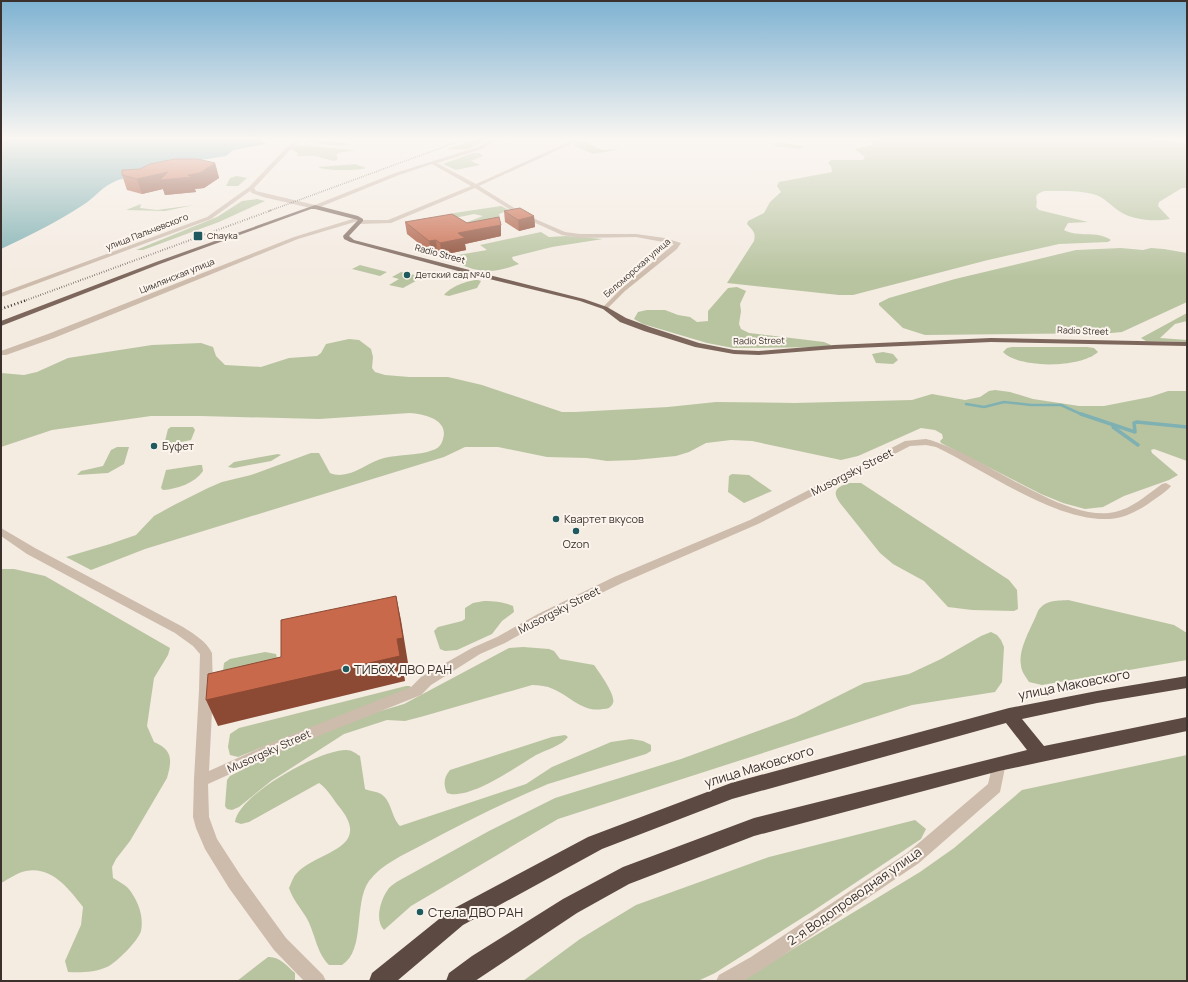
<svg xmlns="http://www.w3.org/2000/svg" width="1188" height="982" font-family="Manrope,sans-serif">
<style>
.green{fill:#b8c4a0}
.water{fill:#7fb0b2}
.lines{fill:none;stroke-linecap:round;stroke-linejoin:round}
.stream-far1{stroke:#7fb0b2;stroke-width:2.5}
.stream{stroke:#7fb0b2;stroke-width:3.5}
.minor{fill:#cdbbac;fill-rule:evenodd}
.major{fill:#7d675c;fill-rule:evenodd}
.highway{fill:#5c4a42;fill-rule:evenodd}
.rail-far2{stroke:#3b302b;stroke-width:1.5;stroke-dasharray:0.5 1.5;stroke-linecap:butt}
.rail-far1{stroke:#3b302b;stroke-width:2;stroke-dasharray:0.5 2;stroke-linecap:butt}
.rail{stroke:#3b302b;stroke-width:2.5;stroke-dasharray:1 2.5;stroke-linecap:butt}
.wall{fill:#ac5a40}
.shaded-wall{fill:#8c4a34}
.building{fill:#c8694b;stroke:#8c4a34}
.poi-dot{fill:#1f5a5e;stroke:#fbf5ee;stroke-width:1.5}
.labels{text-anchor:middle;stroke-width:4;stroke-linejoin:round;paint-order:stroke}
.far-street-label{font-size:9px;fill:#3b302b;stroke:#fbf5ee}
.far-poi-label{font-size:9px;fill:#3b302b;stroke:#fbf5ee;text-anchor:start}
.poi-label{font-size:11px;fill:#3b302b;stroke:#fbf5ee;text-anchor:start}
.street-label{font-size:11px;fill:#3b302b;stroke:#fbf5ee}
.near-poi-label{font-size:13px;fill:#3b302b;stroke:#fbf5ee;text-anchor:start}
.near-street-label{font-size:13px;fill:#3b302b;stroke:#fbf5ee}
</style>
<rect width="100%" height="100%" fill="#f4ebe1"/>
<g class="green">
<path d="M 311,139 L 351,144 C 343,148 317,144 309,141 Z"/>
<path d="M 475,139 L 489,139 L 468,149 L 448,149 Z"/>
<path d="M 868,139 L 1155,139 L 1187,144 L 1187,188 L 1182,188 L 1159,202 L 1158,206 L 1170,219 C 1154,222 1132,220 1119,211 C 1110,205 1104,197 1093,194 C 1078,190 1060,191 1044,191 C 1031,196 1039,198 1036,207 L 1039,210 L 1088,222 L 1068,223 L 1064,230 C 1078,238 1096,230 1111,240 L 1108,242 L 1059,244 L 988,260 L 853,295 L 839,295 L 727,283 L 754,241 C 756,232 753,231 747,224 L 748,221 L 764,213 L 770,202 L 781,192 L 777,186 L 779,182 L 832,172 L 831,166 L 828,163 L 831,160 L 863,160 L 865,157 L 855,149 L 873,145 L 873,143 Z"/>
<path d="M 584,141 L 602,150 L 622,149 L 593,154 L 572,145 L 579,144 L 572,143 Z"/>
<path d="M 779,142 L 805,147 L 798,149 L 772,146 Z"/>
<path d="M 294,145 L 356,150 L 338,153 L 336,155 L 338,159 L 334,161 L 315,156 L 297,156 L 298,153 L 291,149 Z"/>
<path d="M 473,153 L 479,153 L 483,156 L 471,161 L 480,165 L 456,170 L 443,164 Z"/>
<path d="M 355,164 L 366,168 C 358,171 325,171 318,167 Z"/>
<path d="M 237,176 L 247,178 L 238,186 L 226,186 L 230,178 Z"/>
<path d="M 257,199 L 265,201 L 219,222 L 143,250 L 136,250 L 217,217 L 242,201 Z"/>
<path d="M 141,204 L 140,208 L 157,210 L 194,205 L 165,211 L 126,210 Z"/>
<path d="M 501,206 L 509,210 L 499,214 L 500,217 L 466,226 L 465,223 L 483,216 L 474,214 L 450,219 L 449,215 L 454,213 Z"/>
<path d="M 541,232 L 549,237 L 566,236 L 603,239 L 552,247 L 512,257 L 513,260 L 519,264 C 493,274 474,274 450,258 L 452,256 L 487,250 L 480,245 Z"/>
<path d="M 1121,248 L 1143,250 L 1151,248 L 1164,249 L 1187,253 L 1187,302 L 1122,332 L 1111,333 L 925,335 L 903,328 L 879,305 L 879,303 L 889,298 L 955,279 L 1076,250 Z"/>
<path d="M 360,265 L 387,272 L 380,276 L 352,269 Z"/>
<path d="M 401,272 L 423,277 L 403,288 L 389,285 L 399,279 L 392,277 Z"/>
<path d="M 478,280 L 481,281 L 477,288 L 449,296 L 444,295 C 450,287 468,280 478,280 Z"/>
<path d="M 737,287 L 746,291 L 740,304 L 741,311 L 739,324 L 741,329 L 749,333 L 824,342 L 831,345 L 828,347 L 733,348 L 707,343 L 643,324 L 634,319 L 638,312 L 647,310 L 665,310 L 678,315 L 690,317 L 697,322 L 708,321 L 708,311 L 728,288 Z"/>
<path d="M 1187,313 L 1187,321 L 1175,324 L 1160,338 L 1187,340 L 1187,342 L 1146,341 L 1141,338 Z"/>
<path d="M 349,339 L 359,340 L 371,349 L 373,357 L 372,368 L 375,372 L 385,375 L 409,377 L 448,377 L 482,385 L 562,412 L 575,412 L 668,407 L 716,402 L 795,403 L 912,400 L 932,394 L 965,400 L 980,397 L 989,391 L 995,390 L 1010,392 L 1033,399 L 1079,406 L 1104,406 L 1150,397 L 1168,391 L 1187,391 L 1187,461 L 1154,449 L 1151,450 L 1152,453 L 1178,475 L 1169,480 L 1124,496 L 1103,507 L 1085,509 L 1063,503 L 1041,494 L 941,443 L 940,441 L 943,438 L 942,434 L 935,430 L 921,428 L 858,456 L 841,460 L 752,441 L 731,440 L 706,443 L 689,452 L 676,456 L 635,460 L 607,461 L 587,458 L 547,457 L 498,447 L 465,447 L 444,457 L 145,549 L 91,570 L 66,557 L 110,544 L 136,535 L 154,516 L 174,505 L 208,488 L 222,482 L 251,475 L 311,453 L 319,453 L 330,473 C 349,481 367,462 384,458 C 400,454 418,456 433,450 C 438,449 442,444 443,439 C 449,420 425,414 410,413 L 319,419 L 200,416 L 151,416 L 52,430 L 1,447 L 1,373 L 24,375 L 37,372 L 68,358 L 152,345 L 201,343 L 213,347 L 216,356 L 225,365 L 261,367 L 289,358 L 317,356 L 321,353 L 326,344 Z"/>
<path d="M 1012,347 L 1087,347 L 1094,348 L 1098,352 C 1081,368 1019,369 1003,352 L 1007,348 Z"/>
<path d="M 883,352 L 893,354 L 898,360 L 893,364 L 876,363 L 872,354 Z"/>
<path d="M 171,427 L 193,427 L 195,430 L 191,440 L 167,445 L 165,441 L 168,429 Z"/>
<path d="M 117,447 L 129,447 L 124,464 L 108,473 L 77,475 L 81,471 L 103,466 L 111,450 Z"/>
<path d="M 278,454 L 281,455 L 271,461 L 234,468 L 228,467 L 234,462 Z"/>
<path d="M 199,465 L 202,465 L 203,471 C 195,483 177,489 163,490 L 161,488 L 166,470 Z"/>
<path d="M 732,474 L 749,475 L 772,491 L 744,503 L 728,492 L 729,476 Z"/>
<path d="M 849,483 L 861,483 L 1009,580 L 1017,590 L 1018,609 L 1014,611 L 972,610 L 948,607 L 924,581 L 893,564 L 880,553 L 840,503 C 831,491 837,487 849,483 Z"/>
<path d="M 1,569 L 14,569 L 45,576 L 170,648 L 168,655 L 154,678 L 147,726 L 154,742 C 173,750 172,760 167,778 L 130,841 L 116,859 L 112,867 L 113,878 C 118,881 124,884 128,888 C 138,900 144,916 141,931 C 138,941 117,962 107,967 C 96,972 80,973 68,972 L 65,961 L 81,925 L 83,907 C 69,889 52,866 26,871 C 18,872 9,879 1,883 Z"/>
<path d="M 1068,600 L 1174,625 L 1187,633 L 1187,660 L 1042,685 L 1029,682 C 1026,677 1021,671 1021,665 C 1018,648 1032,627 1038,611 C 1045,600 1055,601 1068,600 Z"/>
<path d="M 484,601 C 495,601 503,602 513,606 L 514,612 L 502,621 L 492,634 L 457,650 L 445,651 L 440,649 L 434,631 L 438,627 L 462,621 L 465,619 L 465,608 L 473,603 Z"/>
<path d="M 991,632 L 997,635 L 1001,640 L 1004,647 L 1002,682 L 995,692 L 912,705 L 558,819 L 411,906 L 384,930 C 374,920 381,898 389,888 C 392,885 396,882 400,880 L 489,831 L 555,798 L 681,759 L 796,717 L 864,683 L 909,674 L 941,659 L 981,636 Z"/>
<path d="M 523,647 L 549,649 L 554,651 L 560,659 L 594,665 C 599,672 616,695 613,703 C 611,708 607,709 603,709 C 583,713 570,696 553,689 C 547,686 539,685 532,685 L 424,716 L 405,721 L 387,720 L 344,734 L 271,781 L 239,807 L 232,810 L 227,809 L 225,806 L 227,780 L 230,776 L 279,751 L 377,712 L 404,704 L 509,648 Z"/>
<path d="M 265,652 L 276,654 L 277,658 L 223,671 L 224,663 L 230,659 Z"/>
<path d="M 406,686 L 410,686 L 411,688 L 238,757 L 230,755 L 228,747 L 230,734 L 239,728 Z"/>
<path d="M 565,735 L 568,737 C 561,746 546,750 536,755 C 516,767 469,801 447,793 C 443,784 444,777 450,770 L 552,737 Z"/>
<path d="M 631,739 L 643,741 L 651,745 L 651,751 L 646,754 L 548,784 C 505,802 463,823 422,845 C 403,855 382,864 369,881 C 353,904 366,950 342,965 L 329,965 C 316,952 315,932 306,917 C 300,907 293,900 289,888 C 291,884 293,877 296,874 C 316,851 372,850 341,809 C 334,801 328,789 319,783 L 249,822 L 241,824 L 235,822 C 238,795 319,750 346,750 C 352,750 355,753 360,756 L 365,789 C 369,791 376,791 381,794 C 392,801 391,817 400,826 L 526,784 L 552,767 L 611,742 Z"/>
<path d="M 1187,755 L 1187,981 L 740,981 L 920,872 L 954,848 L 1022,790 Z"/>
<path d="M 915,820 L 926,829 L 921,839 L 813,911 L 715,973 L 698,981 L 523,981 L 580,939 L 636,905 L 769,857 Z"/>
<path d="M 268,957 C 279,956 287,966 295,973 L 295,981 L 237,981 Z"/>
</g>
<path class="water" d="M 1,139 L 262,139 L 261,141 L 266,144 L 233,150 L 226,156 L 188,162 L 118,180 C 101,187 97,196 83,205 C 57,222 29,236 1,249 Z"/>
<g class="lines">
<path class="stream-far1" d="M 966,404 L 984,407 L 1004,402 L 1031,405 L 1061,405 L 1083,415"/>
<g class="stream">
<path d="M 1081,414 L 1135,432 L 1134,423 L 1137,422 L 1187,427"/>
<path d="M 1113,427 L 1138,445"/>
</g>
<g class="minor">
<path d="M 297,139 L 302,139 L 288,152 L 254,188 L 256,191 L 315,205 L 395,173 L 478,147 L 491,139 L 497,139 L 482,149 L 437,163 L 476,184 L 576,139 L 582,139 L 479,186 L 526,215 L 565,232 L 580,234 L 636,234 L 665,238 L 681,243 L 677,249 L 625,291 L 607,309 L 603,309 L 603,307 L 621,289 L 674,244 L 636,237 L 580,238 L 562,235 L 522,217 L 475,188 L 391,223 L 360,224 L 358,221 L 298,239 L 54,338 L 6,355 L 1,355 L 1,351 L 48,334 L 294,237 L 359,217 L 362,219 L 360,220 L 388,220 L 471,186 L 432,164 L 399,175 L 315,209 L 263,197 L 252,193 L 250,191 L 211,219 L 1,297 L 1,293 L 207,217 L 249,187 L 284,150 Z"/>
<path d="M 926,439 C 979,452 1064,524 1115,512 C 1133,508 1148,494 1162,484 L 1166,483 L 1171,486 C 1166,492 1158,497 1152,501 C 1140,510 1125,518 1110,519 C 1055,522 985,470 936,447 L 926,445 L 910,446 L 758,524 L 622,583 L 546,620 L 505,643 L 480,654 L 431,685 L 421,695 L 281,751 L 208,784 L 209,817 L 217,839 L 241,876 L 286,938 L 323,975 L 326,981 L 304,981 L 274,950 L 229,888 L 205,849 L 196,828 L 193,817 L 194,779 L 199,691 L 200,654 L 193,646 L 175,633 L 27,554 L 1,536 L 1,528 L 35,548 L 183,627 C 194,634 206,641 212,653 L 213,691 L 209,771 L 271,743 L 411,687 L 421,677 L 472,648 L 497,637 L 538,614 L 614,577 L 750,520 L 905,441 Z"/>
<path d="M 999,757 L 1004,759 L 1006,763 L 1000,792 L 919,863 L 763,969 L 743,981 L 716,981 L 719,975 L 751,957 L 907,853 L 988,784 L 994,759 Z"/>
</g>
<path class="major" d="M 315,205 L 358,216 L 363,219 L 363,221 L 349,236 L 354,240 L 477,272 L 584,299 L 607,307 L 626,318 L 650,327 L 699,343 L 734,350 L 759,351 L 834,345 L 991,338 L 1187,342 L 1187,346 L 991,342 L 834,349 L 759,355 L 734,354 L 695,347 L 644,331 L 620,322 L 603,309 L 580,301 L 473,275 L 350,242 L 344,239 L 343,236 L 358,220 L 315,209 L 311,209 L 160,264 L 1,326 L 1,321 L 156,262 Z"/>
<path class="highway" d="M 1187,676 L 1187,688 L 1097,703 L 1022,719 L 1044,746 L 1187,717 L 1187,731 L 999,771 L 754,836 L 629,884 L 577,913 L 475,981 L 446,981 L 449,973 L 472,956 L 563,899 L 623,867 L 754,818 L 1027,750 L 1006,723 L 732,799 L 602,849 L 463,925 L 397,981 L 369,981 L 372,973 L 449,911 L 588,837 L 731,783 L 1009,708 L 1097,691 Z"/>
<path class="rail-far2" d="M 269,211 L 465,139"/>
<path class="rail-far1" d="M 24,301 L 272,210"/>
<path class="rail" d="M 1,309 L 27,300"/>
</g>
<g class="wall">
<path d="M 215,163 L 219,178 L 204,188 L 195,189 L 196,192 L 165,195 L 163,189 L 142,194 L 127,190 L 122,175 L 140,169 Z"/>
<path d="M 504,211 L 534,216 L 535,227 L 519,231 L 505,222 Z"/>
<path d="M 405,222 L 467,223 L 501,225 L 501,236 L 465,244 L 466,250 L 442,255 L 437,251 L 431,253 L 407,234 Z"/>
</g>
<g class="shaded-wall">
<path d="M 215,163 L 219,178 L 204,188 L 195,189 L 196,192 L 165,195 L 163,189 L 142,194 L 137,179 L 168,172 L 188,175 Z"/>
<path d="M 534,216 L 535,227 L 519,231 L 518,220 Z"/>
<path d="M 501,225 L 501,236 L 465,244 L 466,250 L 442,255 L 440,243 L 458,233 Z"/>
<path d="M 436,240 L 437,251 L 431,253 L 429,241 Z"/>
<path d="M 396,596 L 401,620 L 408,663 L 403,664 L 405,681 L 218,726 L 206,700 L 397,639 Z"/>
</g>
<g class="building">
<path d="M 175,159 L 197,159 L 215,163 L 200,173 L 188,175 L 192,177 L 160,180 L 168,172 L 137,179 L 122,175 L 122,170 L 140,169 L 150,164 Z"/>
<path d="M 520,208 L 534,216 L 518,220 L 504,211 Z"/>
<path d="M 452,214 L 467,223 L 499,217 L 501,225 L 458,233 L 465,238 L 440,243 L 436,240 L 429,241 L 405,222 Z"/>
<path d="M 396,596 L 403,638 L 397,639 L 400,656 L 206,700 L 208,674 L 281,657 L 281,620 Z"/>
</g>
<linearGradient id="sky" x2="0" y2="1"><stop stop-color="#7eb2d2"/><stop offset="0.5" stop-color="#faf6f2"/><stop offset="1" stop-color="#faf6f2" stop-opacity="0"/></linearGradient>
<rect width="1188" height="277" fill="url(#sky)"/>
<g class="poi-dot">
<rect x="193" y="231" width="10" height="10" rx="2"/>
<circle cx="407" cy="275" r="4"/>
<circle cx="154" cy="446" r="4"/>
<circle cx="556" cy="519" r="4"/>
<circle cx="576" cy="531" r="4"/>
<circle cx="346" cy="669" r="4"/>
<circle cx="420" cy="912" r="4"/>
</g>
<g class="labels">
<g class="far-street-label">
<text transform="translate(147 232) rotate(-21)" y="3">улица Пальчевского</text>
<text transform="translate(440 254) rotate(15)" y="3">Radio Street</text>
<text transform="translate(637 268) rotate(-41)" y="3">Беломорская улица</text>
<text transform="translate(177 276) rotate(-22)" y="3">Цимлянская улица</text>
<text transform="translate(1083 331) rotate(2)" y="3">Radio Street</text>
<text transform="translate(759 341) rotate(-1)" y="3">Radio Street</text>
</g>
<g class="far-poi-label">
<text x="207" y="239">Chayka</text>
<text x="415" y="278">Детский сад №40</text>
</g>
<g class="poi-label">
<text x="162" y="450">Буфет</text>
<text x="564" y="523">Квартет вкусов</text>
<text x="576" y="548" text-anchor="middle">Ozon</text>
</g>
<g class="street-label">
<text transform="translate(852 472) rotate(-27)" y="4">Musorgsky Street</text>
<text transform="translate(559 610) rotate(-27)" y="4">Musorgsky Street</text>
<text transform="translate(269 751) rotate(-24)" y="4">Musorgsky Street</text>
</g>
<g class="near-poi-label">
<text x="354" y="674">ТИБОХ ДВО РАН</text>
<text x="428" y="917">Стела ДВО РАН</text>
</g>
<g class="near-street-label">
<text transform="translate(1074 684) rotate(-11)" y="5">улица Маковского</text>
<text transform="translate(759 766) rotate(-17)" y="5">улица Маковского</text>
<text transform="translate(854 896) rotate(-35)" y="5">2-я Водопроводная улица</text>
</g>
</g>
<rect width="1188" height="982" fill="none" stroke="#3b302b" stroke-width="4"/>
</svg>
